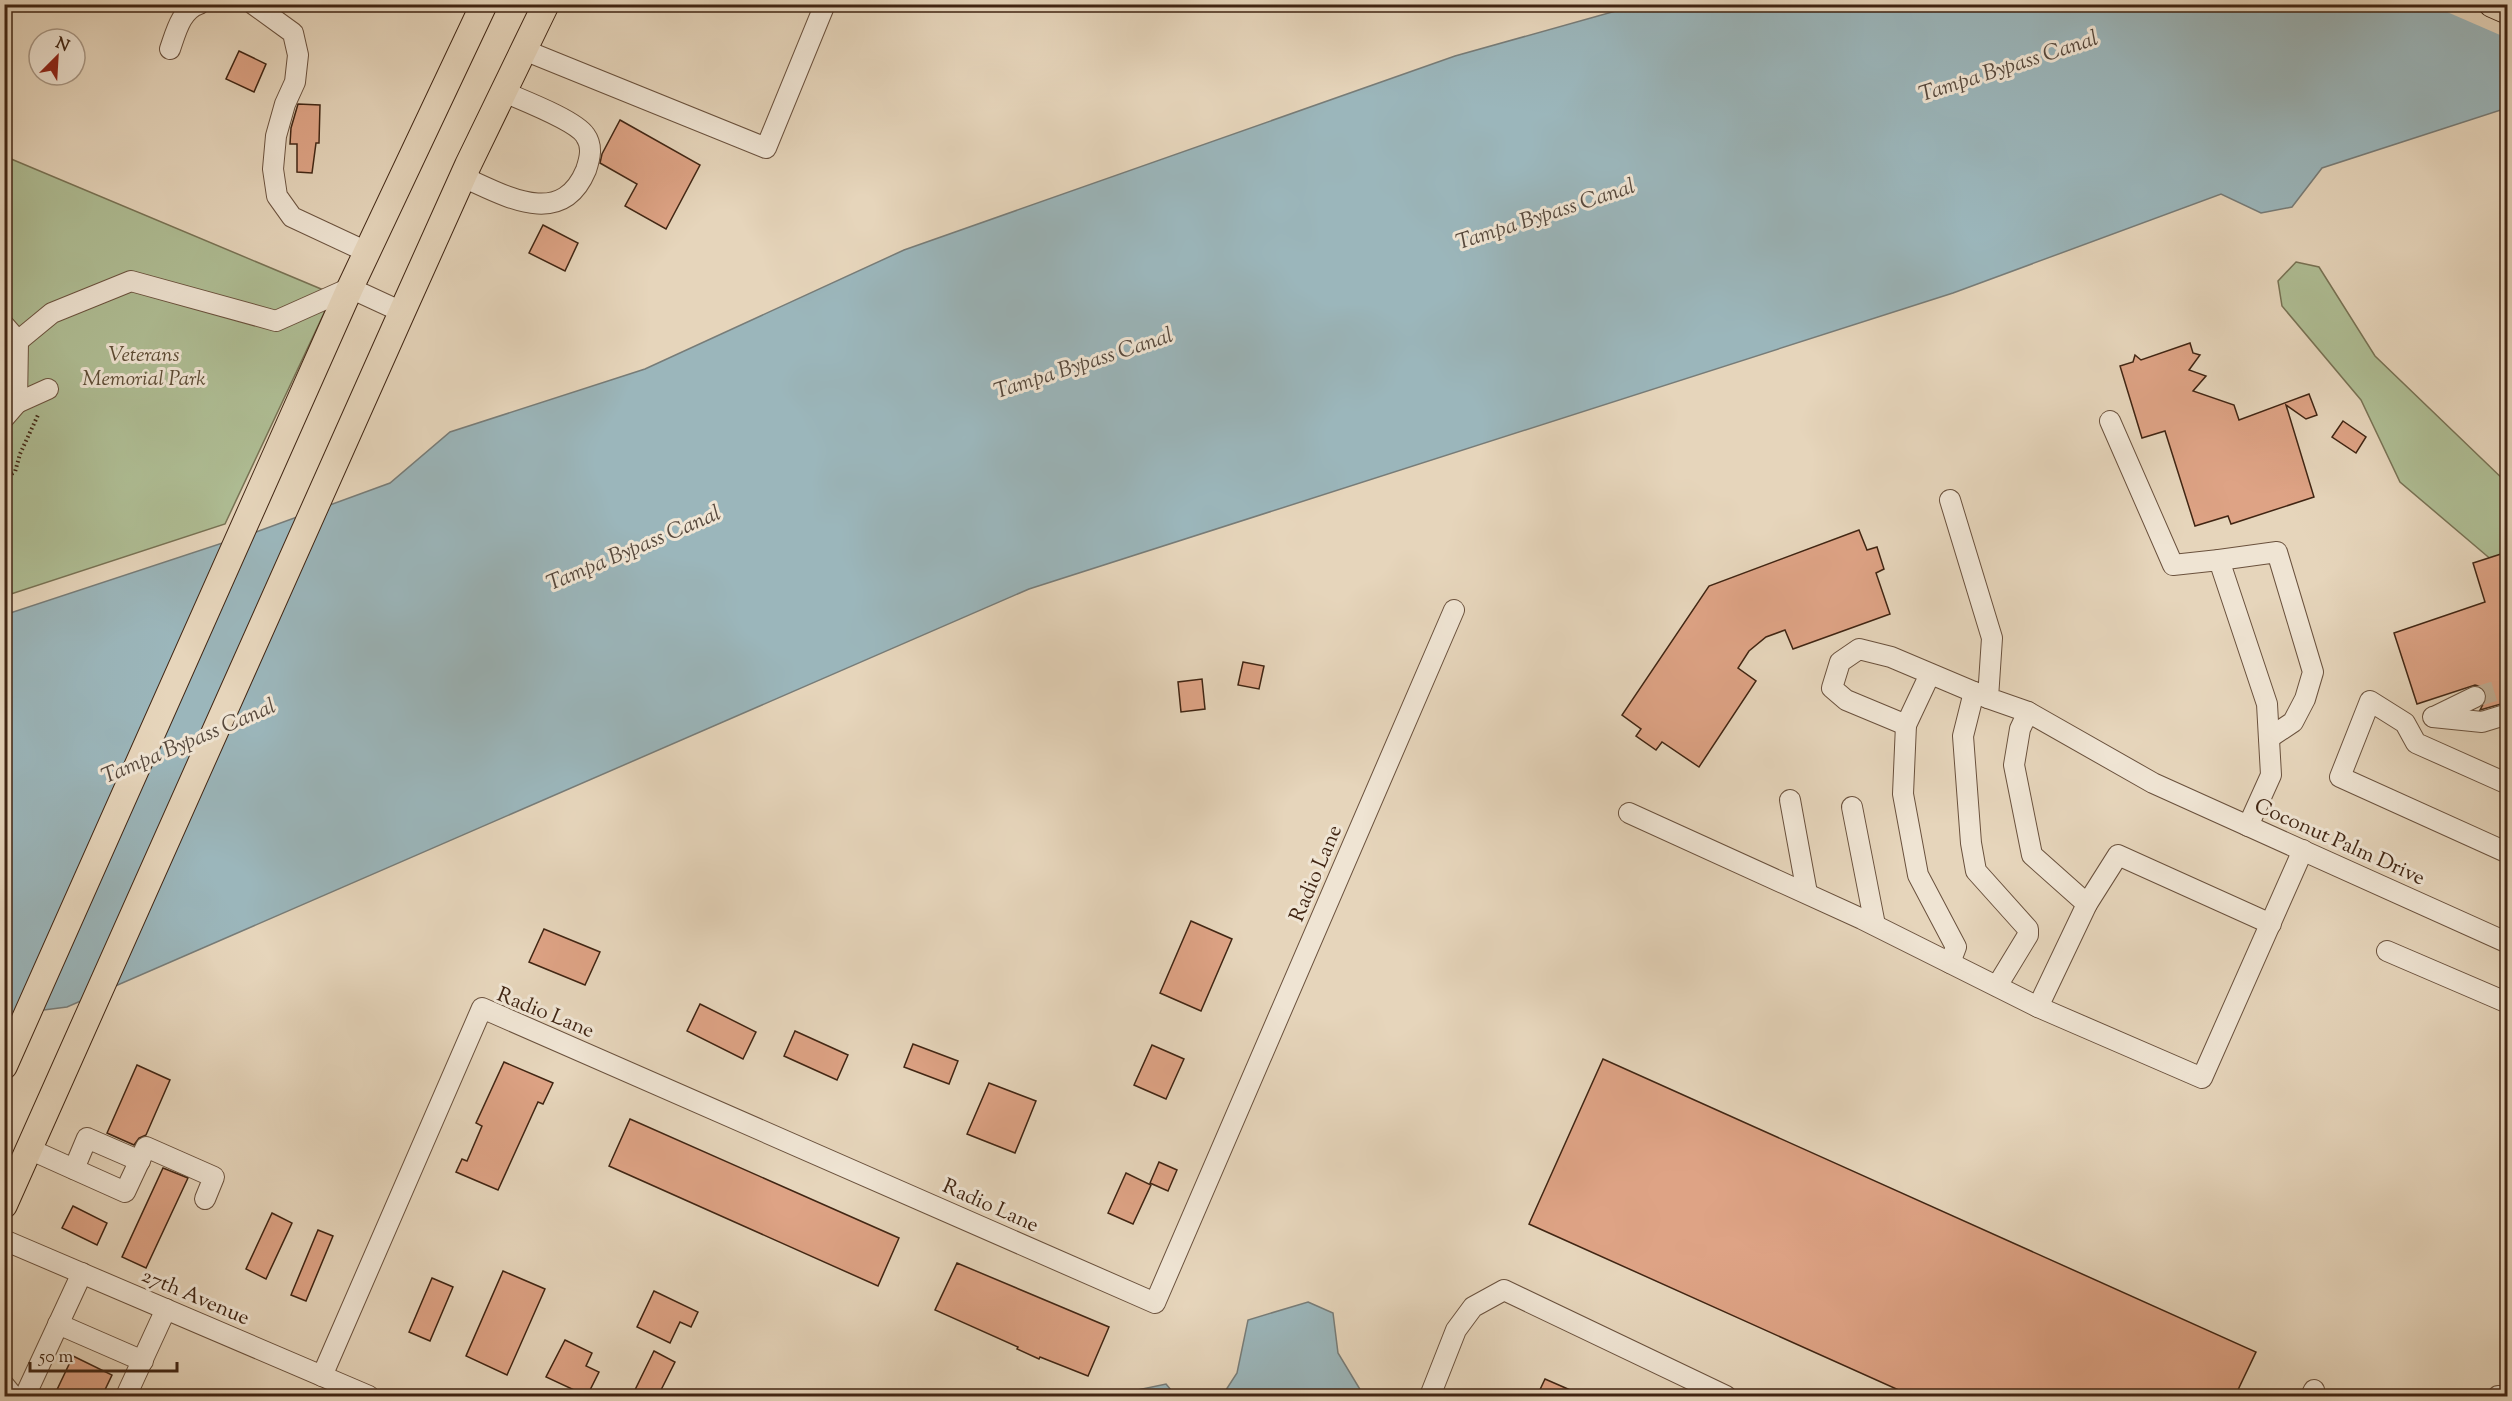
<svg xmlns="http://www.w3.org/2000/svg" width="2512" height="1401" font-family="'Sorts Mill Goudy',serif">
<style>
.green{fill:#afbe95;stroke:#787254;stroke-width:1.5}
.water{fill:#9bb6bb;stroke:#777c78;stroke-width:1.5}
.pier{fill:#e6d5bb}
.building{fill:#dea385;stroke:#402513;stroke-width:1.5}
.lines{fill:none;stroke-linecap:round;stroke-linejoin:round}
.minor-tunnel{stroke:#c5b299;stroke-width:20;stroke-dasharray:20 10;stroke-linecap:butt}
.minor-casing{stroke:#6a513d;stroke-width:22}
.major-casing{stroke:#402513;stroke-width:28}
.path{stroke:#402513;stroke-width:4;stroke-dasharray:1.5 3;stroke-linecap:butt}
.minor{stroke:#efe4d3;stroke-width:20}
.major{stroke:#e6d5bb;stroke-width:26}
.labels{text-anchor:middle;stroke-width:6;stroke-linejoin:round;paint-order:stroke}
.park-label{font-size:21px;font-style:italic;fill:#5c4b34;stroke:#efe4d3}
.street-label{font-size:21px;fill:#402513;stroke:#efe4d3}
.water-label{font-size:22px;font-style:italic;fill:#57493d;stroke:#efe4d3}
</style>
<rect width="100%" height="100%" fill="#e6d5bb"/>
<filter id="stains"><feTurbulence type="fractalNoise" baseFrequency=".00333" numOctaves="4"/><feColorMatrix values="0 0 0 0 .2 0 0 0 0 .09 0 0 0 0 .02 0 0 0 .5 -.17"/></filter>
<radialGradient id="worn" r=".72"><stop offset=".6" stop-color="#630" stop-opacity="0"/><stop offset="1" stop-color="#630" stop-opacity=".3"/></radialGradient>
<g class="green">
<path d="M 4,156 L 333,294 L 225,524 L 5,596 Z"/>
<path d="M 2296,262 L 2319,267 L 2375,356 L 2507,483 L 2507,573 L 2400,482 L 2361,400 L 2282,306 L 2278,281 Z"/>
</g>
<g class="water">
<path d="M 1637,5 L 2507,5 L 2507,108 L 2322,168 L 2292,207 L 2261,213 L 2221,194 L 1953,293 L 1029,589 L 67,1007 L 5,1015 L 4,615 L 256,532 L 390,483 L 450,432 L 645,369 L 904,250 L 1455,56 Z"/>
<path d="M 1308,1302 L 1333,1313 L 1338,1353 L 1364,1396 L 1222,1396 L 1237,1373 L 1248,1320 Z"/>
<path d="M 1166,1384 L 1176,1396 L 1130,1396 L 1133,1391 Z"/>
</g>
<path class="pier" d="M 2431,5 L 2507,5 L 2507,38 Z"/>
<g class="building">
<path d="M 239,51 L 266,64 L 254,92 L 226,79 Z"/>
<path d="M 298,104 L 320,105 L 319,143 L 316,143 L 312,173 L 297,172 L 297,144 L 290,144 L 291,128 Z"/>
<path d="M 620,120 L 700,165 L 666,229 L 625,206 L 637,184 L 600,163 L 602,154 Z"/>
<path d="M 543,225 L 578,243 L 565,271 L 529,253 Z"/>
<path d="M 2190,343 L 2193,353 L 2200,355 L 2189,370 L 2206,376 L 2193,391 L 2234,405 L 2239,420 L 2309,394 L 2317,415 L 2306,419 L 2286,405 L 2314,497 L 2231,524 L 2228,516 L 2195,526 L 2165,431 L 2142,438 L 2120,366 L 2133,362 L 2135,355 L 2141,360 Z"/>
<path d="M 2343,421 L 2366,437 L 2356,453 L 2332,437 Z"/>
<path d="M 1859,530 L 1867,550 L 1877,547 L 1884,569 L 1876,573 L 1890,614 L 1793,649 L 1785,630 L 1766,637 L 1749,651 L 1738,668 L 1756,681 L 1699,767 L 1662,742 L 1656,750 L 1636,736 L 1641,729 L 1622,715 L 1709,586 Z"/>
<path d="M 2501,554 L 2508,574 L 2508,702 L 2480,710 L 2487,697 L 2482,687 L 2475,685 L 2417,704 L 2394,633 L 2485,602 L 2473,563 Z"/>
<path d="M 1243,662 L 1264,666 L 1259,689 L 1238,685 Z"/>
<path d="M 1202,679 L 1205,709 L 1181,712 L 1178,682 Z"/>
<path d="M 1191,921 L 1232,939 L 1201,1011 L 1160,993 Z"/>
<path d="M 544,929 L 600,952 L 585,985 L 529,962 Z"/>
<path d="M 700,1004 L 756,1032 L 743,1059 L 687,1031 Z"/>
<path d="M 795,1031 L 848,1055 L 837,1080 L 784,1056 Z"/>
<path d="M 913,1044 L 958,1061 L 949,1084 L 904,1067 Z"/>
<path d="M 1152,1045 L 1184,1059 L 1166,1099 L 1134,1085 Z"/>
<path d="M 1603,1059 L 2256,1352 L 2235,1396 L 1912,1396 L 1529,1224 Z"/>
<path d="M 504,1062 L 553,1083 L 543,1104 L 538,1102 L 498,1190 L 456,1172 L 462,1159 L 467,1161 L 482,1126 L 476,1123 Z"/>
<path d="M 137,1065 L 170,1080 L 146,1135 L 139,1138 L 134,1145 L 107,1133 Z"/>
<path d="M 989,1083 L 1036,1101 L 1015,1153 L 967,1134 Z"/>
<path d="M 630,1119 L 899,1238 L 878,1286 L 609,1166 Z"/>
<path d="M 1159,1162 L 1177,1170 L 1168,1191 L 1150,1183 Z"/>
<path d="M 163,1168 L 188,1178 L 146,1268 L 122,1257 Z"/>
<path d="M 1126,1173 L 1151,1185 L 1133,1224 L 1108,1213 Z"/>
<path d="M 73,1206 L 107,1223 L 97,1245 L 62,1228 Z"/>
<path d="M 272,1213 L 292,1223 L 266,1279 L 246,1269 Z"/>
<path d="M 318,1230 L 333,1236 L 306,1301 L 291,1295 Z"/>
<path d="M 957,1263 L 1109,1327 L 1088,1376 L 1040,1357 L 1039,1359 L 1017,1349 L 1018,1347 L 935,1310 Z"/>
<path d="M 503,1271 L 545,1289 L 507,1375 L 466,1356 Z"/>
<path d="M 432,1278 L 453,1287 L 430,1341 L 409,1332 Z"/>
<path d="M 654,1291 L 698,1312 L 691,1327 L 680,1322 L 670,1343 L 637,1327 Z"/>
<path d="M 565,1340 L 592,1353 L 586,1366 L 599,1372 L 587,1396 L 546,1377 Z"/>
<path d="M 654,1351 L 675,1362 L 658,1396 L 632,1396 Z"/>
<path d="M 73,1356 L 112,1375 L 102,1396 L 54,1396 Z"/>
<path d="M 1545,1379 L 1584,1396 L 1537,1396 Z"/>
</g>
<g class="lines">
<path class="minor-tunnel" d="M 2475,697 L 2508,687"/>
<defs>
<g id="minor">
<path d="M 253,4 L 293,33 L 298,55 L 295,82 L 285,104 L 276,136 L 273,169 L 277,196 L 292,217 L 367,252"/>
<path d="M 170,49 C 176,32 181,10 199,4"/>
<path d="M 524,50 L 766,148 L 825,4"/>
<path d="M 463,177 C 504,195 561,230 586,170 C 590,158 593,146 585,135 C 575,120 522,100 504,92"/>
<path d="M 4,325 L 18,341 L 52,313 L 131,281 L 276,321 L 350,288 L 402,312"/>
<path d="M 17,403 L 48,389"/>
<path d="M 4,418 L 17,403 L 18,341"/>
<path d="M 2110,421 L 2173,565 L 2219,560 L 2267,704 L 2271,775 L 2248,826"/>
<path d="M 1950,500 L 1992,638 L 1988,698 L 2028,712"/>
<path d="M 2219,560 L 2277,552 L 2313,672 L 2305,699 L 2293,722 L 2269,738"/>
<path d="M 1930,674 L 1906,725 L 1846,700 L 1832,688 L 1840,662 L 1859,649 L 1891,657 L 1988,698"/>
<path d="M 1974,692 L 1963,736 L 1971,843 L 1976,871 L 2028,929 L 2028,935 L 1997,986"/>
<path d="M 2433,717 L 2482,722 L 2508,714"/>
<path d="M 2434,717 L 2475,697"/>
<path d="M 1906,725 L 1903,794 L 1918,875 L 1956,947 L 1950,963"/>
<path d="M 2508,784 L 2416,743 L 2405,723 L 2370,701 L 2340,777 L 2508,853"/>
<path d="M 1790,800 L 1807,893"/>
<path d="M 1852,807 L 1875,925"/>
<path d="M 1629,813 L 1862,919 L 2038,1007 L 2087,904 L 2032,855 L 2014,765 L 2020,729 L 2028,712 L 2153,783 L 2508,943"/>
<path d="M 2087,904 L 2118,855 L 2271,924"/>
<path d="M 2387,951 L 2508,1003"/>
<path d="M 2038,1007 L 2202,1078 L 2303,850"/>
<path d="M 29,1149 L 125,1192 L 146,1147 L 214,1177 L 205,1199"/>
<path d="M 74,1169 L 87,1138 L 140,1161"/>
<path d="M 4,1240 L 369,1396"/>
<path d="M 58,1324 L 143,1361"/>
<path d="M 322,1376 L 482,1008 L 1155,1303 L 1454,610"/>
<path d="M 4,1385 L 13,1396"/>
<path d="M 25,1396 L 82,1273"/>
<path d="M 126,1396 L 166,1309"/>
<path d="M 1430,1396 L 1456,1330 L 1473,1307 L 1504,1290 L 1726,1396"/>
<path d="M 2311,1396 L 2314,1390"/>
<path d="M 2498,1396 L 2506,1396"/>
</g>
<g id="major">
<path d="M 2492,4 L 2508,11"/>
<path d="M 4,1066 L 350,288 L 484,4"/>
<path d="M 4,1205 L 402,312 L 468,165 L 546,4"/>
</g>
</defs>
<use href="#minor" class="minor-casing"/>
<use href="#major" class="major-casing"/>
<path class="path" d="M 4,478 L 15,472 L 20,454 L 38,415"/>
<use href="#minor" class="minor"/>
<use href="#major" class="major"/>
</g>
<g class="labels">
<g class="park-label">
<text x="144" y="361">Veterans<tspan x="144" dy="24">Memorial Park</tspan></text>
</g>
<g class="street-label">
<text transform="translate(2340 841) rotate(24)" y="7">Coconut Palm Drive</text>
<text transform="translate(1315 873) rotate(-67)" y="7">Radio Lane</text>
<text transform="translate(546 1012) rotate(22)" y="7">Radio Lane</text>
<text transform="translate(991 1205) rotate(24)" y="7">Radio Lane</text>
<text transform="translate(196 1296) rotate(23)" y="7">27th Avenue</text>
</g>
<g class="water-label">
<text transform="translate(2008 65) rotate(-18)" y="8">Tampa Bypass Canal</text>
<text transform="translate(1545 213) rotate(-18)" y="8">Tampa Bypass Canal</text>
<text transform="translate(1083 362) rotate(-18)" y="8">Tampa Bypass Canal</text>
<text transform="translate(633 547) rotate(-23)" y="8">Tampa Bypass Canal</text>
<text transform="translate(188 740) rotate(-23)" y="8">Tampa Bypass Canal</text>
</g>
</g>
<rect width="2512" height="1401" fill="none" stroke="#e6d5bb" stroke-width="24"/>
<rect x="6" y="6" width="2500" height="1389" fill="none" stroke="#402513" stroke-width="3"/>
<rect x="12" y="12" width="2488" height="1377" fill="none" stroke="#402513" stroke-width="1.5"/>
<g transform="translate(57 57) rotate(24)"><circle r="28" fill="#efe4d3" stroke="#a99886" stroke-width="1.5"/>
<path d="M0-4.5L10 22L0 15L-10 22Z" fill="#8f2418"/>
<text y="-9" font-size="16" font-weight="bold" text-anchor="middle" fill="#402513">N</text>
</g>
<path d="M30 1362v9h147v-9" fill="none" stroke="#402513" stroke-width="3"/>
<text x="39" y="1362" font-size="18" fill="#402513" stroke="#efe4d3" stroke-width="4.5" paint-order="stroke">50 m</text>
<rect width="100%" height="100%" filter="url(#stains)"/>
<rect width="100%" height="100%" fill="url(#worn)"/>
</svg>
